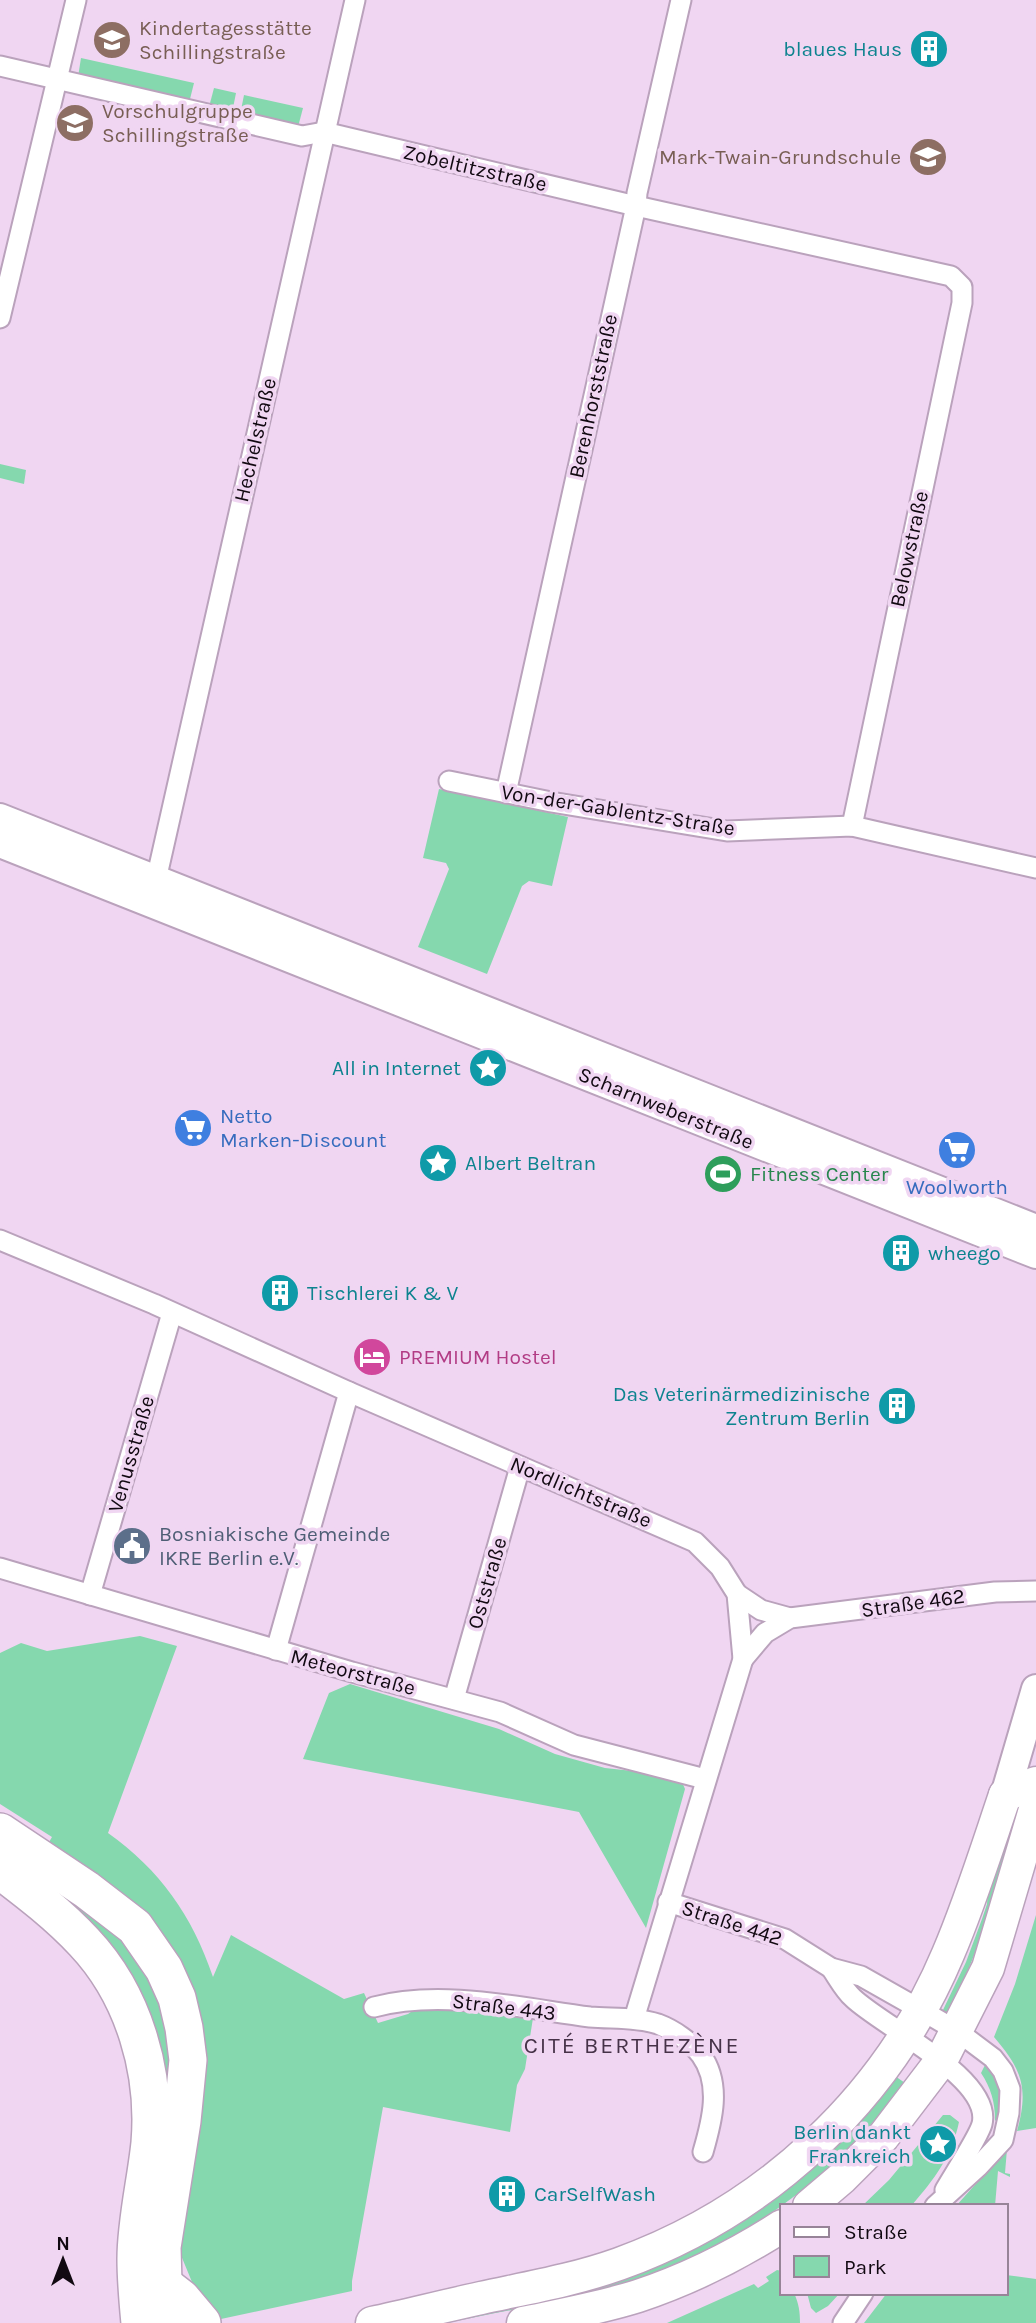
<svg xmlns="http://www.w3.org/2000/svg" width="1036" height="2323" font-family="Karla,sans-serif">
<rect width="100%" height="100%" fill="#f0d6f2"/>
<g fill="#85d8ae">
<polygon points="81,58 194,83 189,103 78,77"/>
<polygon points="214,88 236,93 232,113 209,107"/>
<polygon points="244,95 303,108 298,127 240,115"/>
<polygon points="0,464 26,470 24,484 0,478"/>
<polygon points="439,789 568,817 552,886 529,881 522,886 487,974 418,947 449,869 446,863 423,858"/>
<path d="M140 1636 177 1646 108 1833C160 1870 192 1915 213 1977L231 1935 344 1999 364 1993 378 2023 408 2014 421 2005H439L533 2018 525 2069 517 2085 510 2132 383 2107 352 2281V2291L221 2319 212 2314 192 2282 173 2236 190 2000 45 1849 52 1837 0 1804V1653L21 1643 47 1651Z"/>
<polygon points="350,1684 499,1729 555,1754 605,1768 651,1773 682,1782 685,1789 646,1928 579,1812 303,1759 329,1693"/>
<path d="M999 1837 1012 1838C994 1898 978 1957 948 2012L944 2013 943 2010 966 1962 982 1919 987 1904 989 1875Z"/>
<polygon points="65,1896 116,1924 172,2019 170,2132 91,1924"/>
<path d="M1036 1915V2128L1017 2131C1029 2088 1022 2070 994 2037L1015 1984Z"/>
<path d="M986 2063C1004 2080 1002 2100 997 2122L995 2120C995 2102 991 2088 981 2073Z"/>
<path d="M895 2076 905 2083C826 2188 726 2258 598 2291 549 2304 497 2312 447 2323H427L610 2281Z"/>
<path d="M943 2115H950L959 2122C952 2156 934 2180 911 2206H862L889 2180Z"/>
<polygon points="1007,2149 1005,2173 1010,2174 1010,2177 998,2171 995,2206 956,2206"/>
<path d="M777 2270 782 2271V2293H794C799 2304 800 2312 800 2323H667L754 2284 758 2288 769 2281 766 2277Z"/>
<polygon points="1006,2275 1036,2279 1036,2323 864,2323 887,2293 1006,2293"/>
<polygon points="807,2293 840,2293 828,2306 816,2313 811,2308"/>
</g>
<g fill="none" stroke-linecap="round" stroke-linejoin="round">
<defs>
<g id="minor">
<polyline points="0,66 302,136 324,132 636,206 951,276 962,287 962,303 852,826"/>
<polyline points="0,318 76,0"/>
<polyline points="449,781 551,802 727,831 852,826 1036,868"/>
<polyline points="506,793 636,206 637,193 681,0"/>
<polyline points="156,880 355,0"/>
<polyline points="0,1240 154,1304 349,1392 695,1542 720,1567 737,1594 743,1659 634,2019"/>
<polyline points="0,1568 352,1672 500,1712 574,1745 705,1779"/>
<polyline points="737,1594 761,1610 790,1618"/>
<polyline points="90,1595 172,1313"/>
<polyline points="276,1650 349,1392"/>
<polyline points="743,1659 765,1633 790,1618 995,1592 1036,1591"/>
<polyline points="454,1699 520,1467"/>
<polyline points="668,1902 785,1939 831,1968 861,1976 921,2010 957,2031 993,2058 1003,2071 1010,2089 1009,2113 1003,2140 978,2167 935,2206"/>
<path d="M831 1968C838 1978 844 1990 853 1998 883 2027 993 2078 982 2124 979 2136 953 2176 945 2190"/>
<path d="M374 2007C441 1989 521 2008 590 2017 612 2019 636 2017 658 2024 674 2030 691 2042 701 2055 722 2084 712 2121 703 2152"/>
<polyline points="843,2323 863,2293"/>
</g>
<g id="secondary">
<polyline points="0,818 1036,1229"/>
<polyline points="0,843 1036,1254"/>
<polyline points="1005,1795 1036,1689"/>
</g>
<g id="primary">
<polyline points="1005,1795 1036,1783"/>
<polyline points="809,2206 842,2178 883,2137 941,2061 988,1968 1036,1806"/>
<path d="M372 2323C409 2315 444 2306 481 2298 527 2288 574 2280 619 2264 766 2211 887 2099 948 1954 970 1903 987 1848 1005 1795"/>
<path d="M523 2323C561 2315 600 2308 638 2296 689 2279 737 2255 782 2226"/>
</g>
<g id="motorway">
<polyline points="0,1832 87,1890 135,1927 164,1969 177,1998 184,2028 188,2060 182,2121 162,2247 163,2284 170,2323"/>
<path d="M0 1870C29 1892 59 1915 84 1942 134 1995 156 2072 150 2143 146 2182 136 2221 136 2259 136 2280 138 2302 140 2323"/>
<polyline points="163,2284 181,2298 202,2323"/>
</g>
</defs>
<use href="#minor" stroke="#baa2bc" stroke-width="23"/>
<use href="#secondary" stroke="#baa2bc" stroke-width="32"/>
<use href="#primary" stroke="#baa2bc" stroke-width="35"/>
<use href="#motorway" stroke="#baa2bc" stroke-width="40"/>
<use href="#minor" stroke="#fff" stroke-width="19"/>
<use href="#secondary" stroke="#fff" stroke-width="28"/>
<use href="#primary" stroke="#fff" stroke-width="32"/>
<use href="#motorway" stroke="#fff" stroke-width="37"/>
</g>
<defs>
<symbol id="school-disc" viewBox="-11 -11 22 22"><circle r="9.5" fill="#8d6e63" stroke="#f0d6f2"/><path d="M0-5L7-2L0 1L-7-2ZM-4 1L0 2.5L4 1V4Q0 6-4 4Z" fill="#fff"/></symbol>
<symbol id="building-disc" viewBox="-11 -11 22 22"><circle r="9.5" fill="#0f9aa8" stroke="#f0d6f2"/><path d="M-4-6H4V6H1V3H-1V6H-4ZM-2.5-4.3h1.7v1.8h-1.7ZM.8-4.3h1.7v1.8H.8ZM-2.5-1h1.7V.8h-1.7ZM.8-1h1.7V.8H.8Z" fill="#fff"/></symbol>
<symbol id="sight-disc" viewBox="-11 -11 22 22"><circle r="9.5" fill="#0f9aa8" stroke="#f0d6f2"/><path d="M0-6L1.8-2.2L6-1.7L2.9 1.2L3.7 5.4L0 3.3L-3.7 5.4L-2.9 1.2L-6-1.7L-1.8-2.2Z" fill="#fff"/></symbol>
<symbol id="supermarket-disc" viewBox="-11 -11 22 22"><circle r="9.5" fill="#3f7fe0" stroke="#f0d6f2"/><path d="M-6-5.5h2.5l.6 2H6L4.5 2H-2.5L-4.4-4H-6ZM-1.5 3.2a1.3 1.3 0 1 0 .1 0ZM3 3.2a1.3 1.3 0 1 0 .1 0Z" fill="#fff"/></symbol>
<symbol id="stadium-disc" viewBox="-11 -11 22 22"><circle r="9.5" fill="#2e9e5b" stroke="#f0d6f2"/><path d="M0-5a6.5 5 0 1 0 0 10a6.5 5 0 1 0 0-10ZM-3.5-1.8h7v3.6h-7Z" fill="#fff"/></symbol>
<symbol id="hotel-disc" viewBox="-11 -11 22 22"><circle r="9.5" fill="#d1479c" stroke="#f0d6f2"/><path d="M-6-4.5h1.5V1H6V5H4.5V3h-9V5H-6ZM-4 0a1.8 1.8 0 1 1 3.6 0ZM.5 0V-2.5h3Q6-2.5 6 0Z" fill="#fff"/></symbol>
<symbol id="civic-disc" viewBox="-11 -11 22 22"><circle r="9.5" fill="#5c6f8a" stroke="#f0d6f2"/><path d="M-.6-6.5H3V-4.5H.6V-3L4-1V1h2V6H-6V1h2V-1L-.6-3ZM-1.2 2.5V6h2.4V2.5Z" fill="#fff"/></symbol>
</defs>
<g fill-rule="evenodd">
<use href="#school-disc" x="90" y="18" width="44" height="44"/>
<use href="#building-disc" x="907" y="27" width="44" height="44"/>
<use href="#school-disc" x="53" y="101" width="44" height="44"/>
<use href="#school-disc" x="906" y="135" width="44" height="44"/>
<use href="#sight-disc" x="466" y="1046" width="44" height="44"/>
<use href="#supermarket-disc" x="171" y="1106" width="44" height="44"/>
<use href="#supermarket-disc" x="935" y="1128" width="44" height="44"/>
<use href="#sight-disc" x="416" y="1141" width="44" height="44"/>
<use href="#stadium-disc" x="701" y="1152" width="44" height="44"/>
<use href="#building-disc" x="879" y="1231" width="44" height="44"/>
<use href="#building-disc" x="258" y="1271" width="44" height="44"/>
<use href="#hotel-disc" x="350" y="1335" width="44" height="44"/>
<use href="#building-disc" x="875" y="1384" width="44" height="44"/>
<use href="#civic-disc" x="110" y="1524" width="44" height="44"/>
<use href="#sight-disc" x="916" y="2122" width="44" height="44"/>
<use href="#building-disc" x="485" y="2172" width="44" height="44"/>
</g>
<g text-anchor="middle" stroke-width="7" stroke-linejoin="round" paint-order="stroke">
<g font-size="21" fill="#785e54" stroke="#f0d6f2" text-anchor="start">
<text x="139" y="35">Kindertagesstätte<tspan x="139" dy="24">Schillingstraße</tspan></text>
<text x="102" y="118">Vorschulgruppe<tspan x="102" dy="24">Schillingstraße</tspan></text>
<text x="901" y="164" text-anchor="end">Mark-Twain-Grundschule</text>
</g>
<g font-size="21" fill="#0d838f" stroke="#f0d6f2" text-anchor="end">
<text x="902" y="56">blaues Haus</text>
<text x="461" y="1075">All in Internet</text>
<text x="465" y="1170" text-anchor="start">Albert Beltran</text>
<text x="928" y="1260" text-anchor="start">wheego</text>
<text x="307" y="1300" text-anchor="start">Tischlerei K &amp; V</text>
<text x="870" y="1401">Das Veterinärmedizinische<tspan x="870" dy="24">Zentrum Berlin</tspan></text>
<text x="911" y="2139">Berlin dankt<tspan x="911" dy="24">Frankreich</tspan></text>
<text x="534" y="2201" text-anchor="start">CarSelfWash</text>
</g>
<g font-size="21" fill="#110911" stroke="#f0d6f2">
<text transform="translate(475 168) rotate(13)" y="7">Zobeltitzstraße</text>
<text transform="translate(593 396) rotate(-78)" y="7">Berenhorststraße</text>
<text transform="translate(255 440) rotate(-77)" y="7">Hechelstraße</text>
<text transform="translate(909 549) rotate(-78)" y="7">Belowstraße</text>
<text transform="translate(618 810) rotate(9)" y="7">Von-der-Gablentz-Straße</text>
<text transform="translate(666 1108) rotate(22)" y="7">Scharnweberstraße</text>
<text transform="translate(131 1454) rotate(-74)" y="7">Venusstraße</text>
<text transform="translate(581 1492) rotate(23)" y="7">Nordlichtstraße</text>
<text transform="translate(487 1583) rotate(-74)" y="7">Oststraße</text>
<text transform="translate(913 1603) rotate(-8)" y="7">Straße 462</text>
<text transform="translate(353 1672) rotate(15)" y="7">Meteorstraße</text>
<text transform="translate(732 1923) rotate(18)" y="7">Straße 442</text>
<text transform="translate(504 2007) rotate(7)" y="7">Straße 443</text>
</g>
<g font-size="21" fill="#366cbe" stroke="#f0d6f2" text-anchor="start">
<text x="220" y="1123">Netto<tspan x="220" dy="24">Marken-Discount</tspan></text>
<text x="957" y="1194" text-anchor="middle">Woolworth</text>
</g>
<g font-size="21" fill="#27864d" stroke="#f0d6f2" text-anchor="start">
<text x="750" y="1181">Fitness Center</text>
</g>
<g font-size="21" fill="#b23c85" stroke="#f0d6f2" text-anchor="start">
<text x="399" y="1364">PREMIUM Hostel</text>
</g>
<g font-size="21" fill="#4e5e75" stroke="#f0d6f2" text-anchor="start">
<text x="159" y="1541">Bosniakische Gemeinde<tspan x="159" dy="24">IKRE Berlin e.V.</tspan></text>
</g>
<g font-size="23" letter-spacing="2" fill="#463248" stroke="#f0d6f2">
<text x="632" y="2053">CITÉ BERTHEZÈNE</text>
</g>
</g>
<rect x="780" y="2204" width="228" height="91" fill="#f0d6f2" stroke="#978498" stroke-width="2"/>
<rect x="794" y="2227" width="35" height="10" fill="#ffffff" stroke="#978498" stroke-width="2"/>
<text x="844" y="2239" font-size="21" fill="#110911">Straße</text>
<rect x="794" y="2256" width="35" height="21" fill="#85d8ae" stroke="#978498" stroke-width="2"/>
<text x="844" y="2274" font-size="21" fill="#110911">Park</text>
<g transform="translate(63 2260)" stroke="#f0d6f2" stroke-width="5" paint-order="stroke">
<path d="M0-5L12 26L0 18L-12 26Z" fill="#110911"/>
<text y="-10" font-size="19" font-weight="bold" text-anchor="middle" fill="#110911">N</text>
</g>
</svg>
